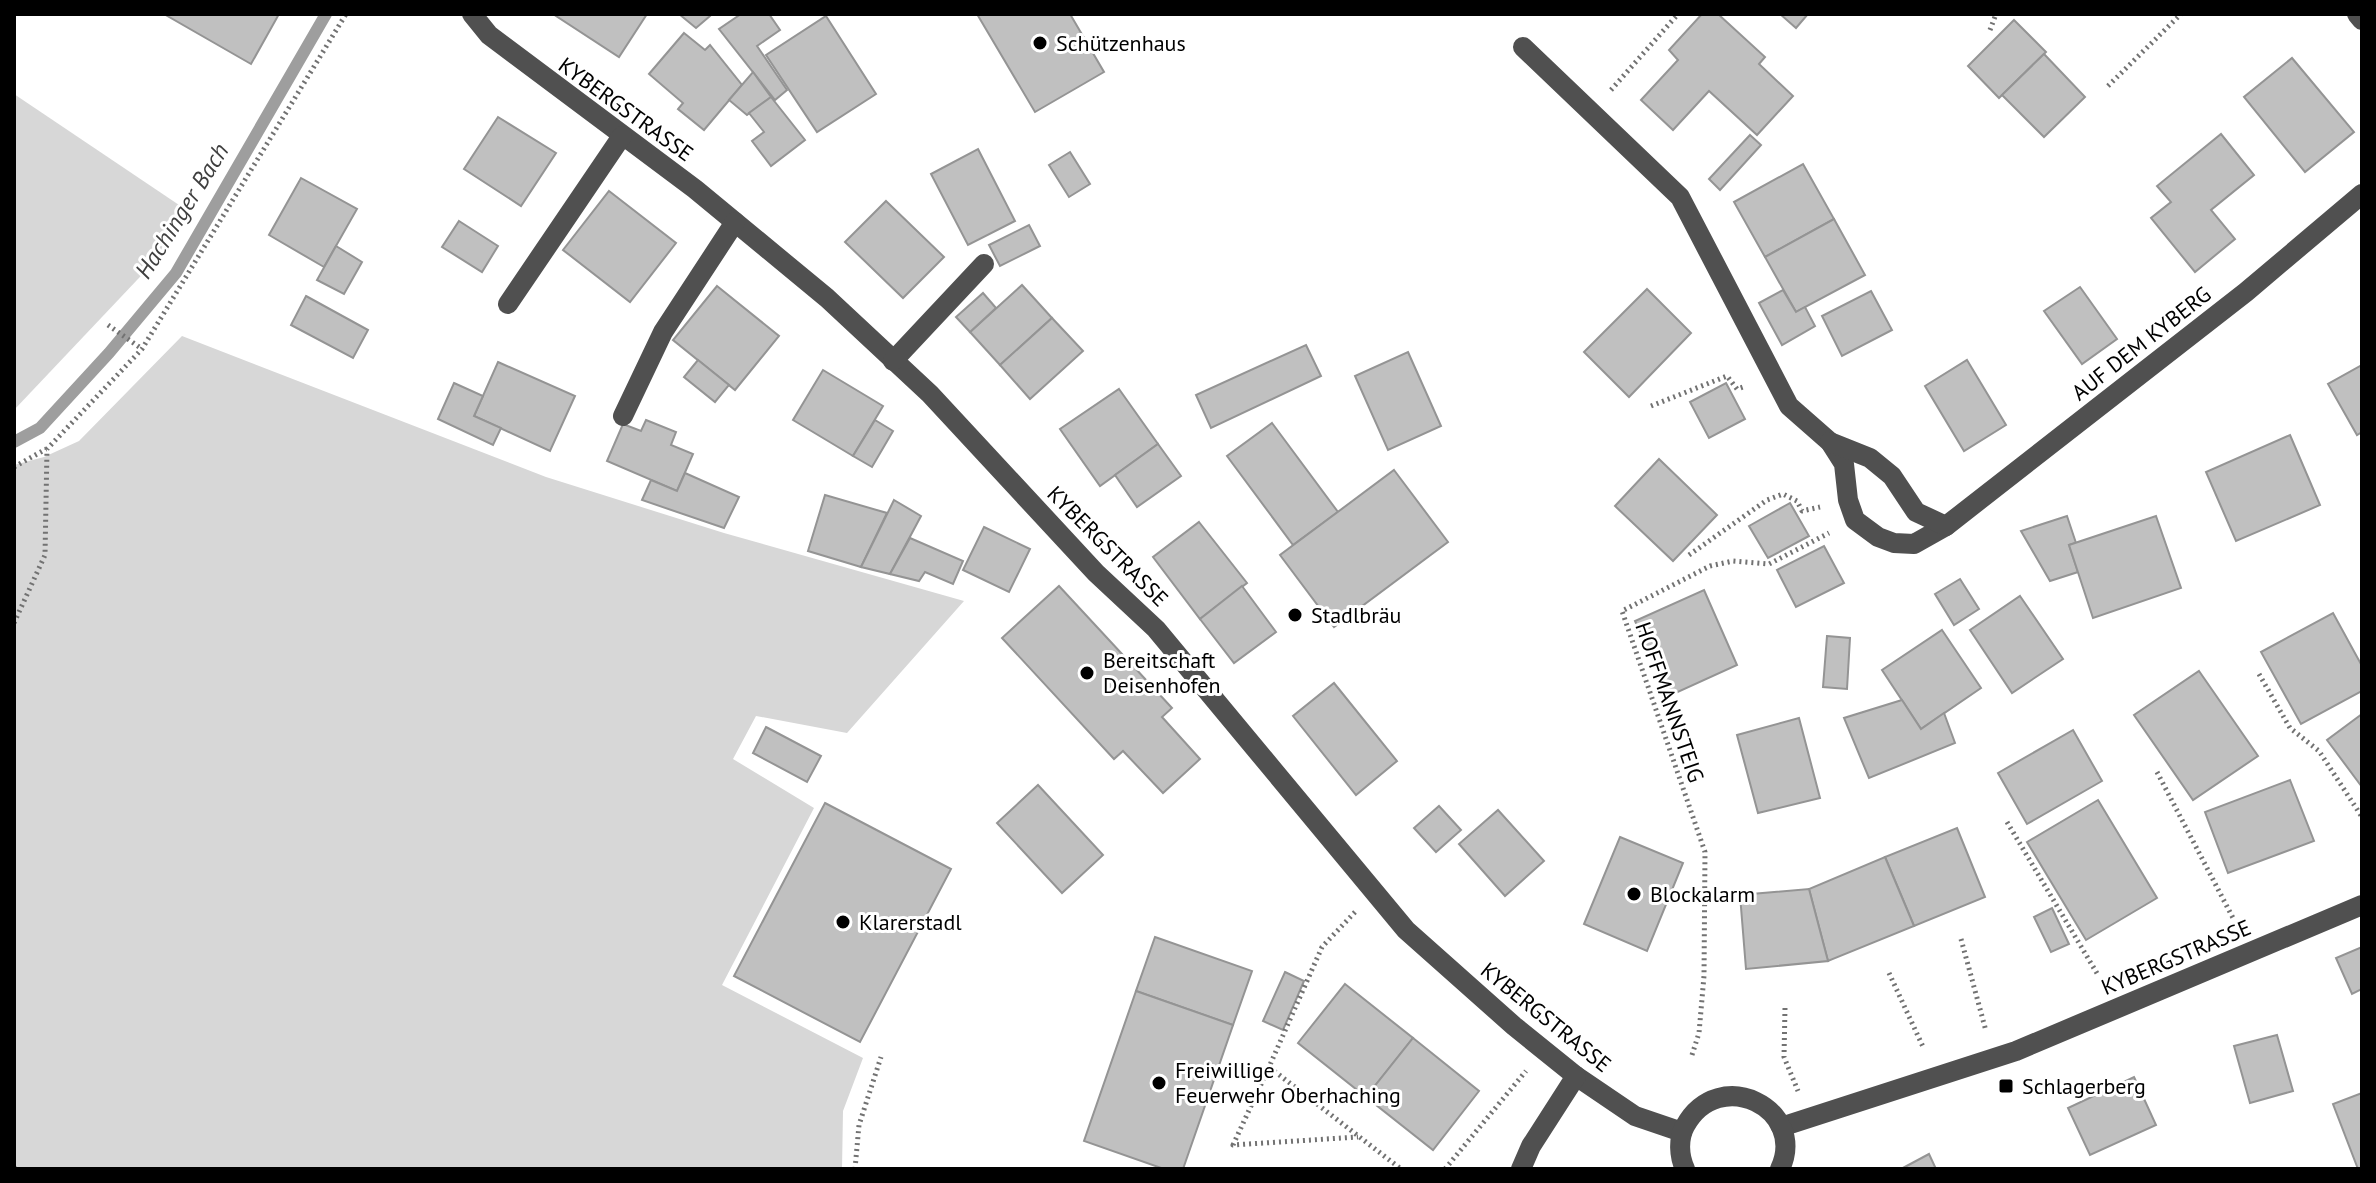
<svg xmlns="http://www.w3.org/2000/svg" width="2376" height="1183" font-family="'PT Sans',sans-serif">
<rect width="100%" height="100%" fill="#fff"/>
<g fill="#d7d7d7">
<polygon points="14,94 185,209 155,261 14,410"/>
<polygon points="182,336 546,477 724,533 964,601 847,733 756,716 733,759 814,808 722,985 863,1058 843,1111 842,1169 14,1169 14,465 44,457 79,441"/>
</g>
<g fill="none" stroke-linecap="round" stroke-linejoin="round">
<polyline stroke="#9e9e9e" stroke-width="12" points="14,442 40,428 109,353 176,273 326,14"/>
</g>
<g fill="#c0c0c0" stroke="#949494" stroke-width="2">
<polygon points="164,14 279,14 251,64"/>
<polygon points="553,14 647,14 619,57"/>
<polygon points="679,14 709,14 710,16 696,28"/>
<polygon points="741,14 769,14 780,30 757,46 787,90 775,100 719,29"/>
<polygon points="977,14 1070,14 1104,72 1035,112"/>
<polygon points="1702,14 1718,14 1765,57 1759,64 1793,96 1757,135 1709,91 1673,130 1641,100 1678,60 1669,50"/>
<polygon points="1780,14 1808,14 1796,28"/>
<polygon points="826,16 876,94 817,132 766,55"/>
<polygon points="2014,20 2046,52 1999,98 1968,66"/>
<polygon points="684,33 705,50 710,45 742,85 704,130 678,109 683,103 649,74"/>
<polygon points="2044,54 2085,97 2044,137 2002,95"/>
<polygon points="2292,58 2354,132 2305,172 2244,97"/>
<polygon points="753,72 771,97 747,115 729,100"/>
<polygon points="771,97 805,140 771,166 752,141 764,132 749,113"/>
<polygon points="498,117 556,153 521,206 464,169"/>
<polygon points="2221,134 2254,175 2211,210 2235,239 2195,272 2151,218 2171,202 2157,186"/>
<polygon points="1750,135 1761,145 1720,190 1709,179"/>
<polygon points="978,149 1015,221 968,245 931,174"/>
<polygon points="1070,152 1090,184 1069,197 1049,165"/>
<polygon points="1803,164 1834,219 1765,257 1734,202"/>
<polygon points="301,178 357,209 324,267 269,235"/>
<polygon points="609,191 676,243 630,302 563,250"/>
<polygon points="886,201 944,257 903,298 845,242"/>
<polygon points="1834,219 1865,275 1796,312 1765,257"/>
<polygon points="459,221 498,246 482,272 442,247"/>
<polygon points="1029,225 1040,246 1000,266 989,245"/>
<polygon points="336,246 362,262 344,294 317,280"/>
<polygon points="1022,285 1052,318 1000,365 970,332"/>
<polygon points="717,286 779,336 735,390 673,340"/>
<polygon points="2080,287 2117,339 2082,364 2044,311"/>
<polygon points="1647,289 1691,333 1629,397 1584,352"/>
<polygon points="1783,290 1796,312 1805,307 1815,326 1782,345 1759,303"/>
<polygon points="1871,291 1892,330 1842,356 1822,316"/>
<polygon points="983,293 996,308 970,332 956,317"/>
<polygon points="306,296 368,330 353,358 291,325"/>
<polygon points="1052,318 1083,351 1030,399 1000,365"/>
<polygon points="1306,345 1321,376 1211,428 1196,395"/>
<polygon points="1408,352 1441,426 1388,450 1355,376"/>
<polygon points="698,360 729,385 715,402 684,377"/>
<polygon points="1967,360 2006,425 1964,451 1925,386"/>
<polygon points="498,362 575,396 550,451 474,416"/>
<polygon points="2362,365 2362,432 2357,435 2328,384"/>
<polygon points="823,370 883,406 853,456 793,420"/>
<polygon points="454,383 483,396 474,416 501,428 493,445 438,419"/>
<polygon points="1726,383 1745,419 1709,438 1690,402"/>
<polygon points="1119,389 1158,444 1100,486 1060,429"/>
<polygon points="646,420 676,432 671,445 693,454 677,491 607,461 623,424 641,431"/>
<polygon points="875,420 893,431 872,467 853,456"/>
<polygon points="1272,423 1338,512 1293,545 1227,456"/>
<polygon points="2290,435 2320,505 2236,541 2206,472"/>
<polygon points="1158,444 1181,476 1137,507 1115,475"/>
<polygon points="1659,459 1717,515 1673,561 1615,506"/>
<polygon points="1394,470 1448,542 1334,627 1280,555"/>
<polygon points="685,473 739,497 724,528 642,500 651,480 677,491"/>
<polygon points="825,495 887,513 861,567 808,551"/>
<polygon points="894,500 921,516 890,574 861,567"/>
<polygon points="1790,503 1809,536 1768,558 1749,526"/>
<polygon points="2067,516 2076,543 2069,545 2078,572 2050,581 2021,531"/>
<polygon points="2156,516 2181,588 2093,618 2069,545"/>
<polygon points="1199,522 1247,583 1200,619 1153,557"/>
<polygon points="984,527 1030,549 1009,592 963,570"/>
<polygon points="910,538 963,561 953,584 925,572 919,581 890,574"/>
<polygon points="1824,546 1844,583 1796,607 1777,570"/>
<polygon points="1960,579 1979,609 1954,625 1935,594"/>
<polygon points="1059,586 1172,708 1162,717 1200,759 1163,793 1123,751 1114,759 1002,638"/>
<polygon points="1242,586 1276,632 1234,663 1200,619"/>
<polygon points="1704,590 1737,665 1669,696 1635,621"/>
<polygon points="2020,596 2063,659 2012,693 1970,630"/>
<polygon points="2333,613 2362,666 2362,691 2301,724 2261,652"/>
<polygon points="1942,630 1981,688 1921,729 1882,670"/>
<polygon points="1827,636 1850,638 1847,689 1823,687"/>
<polygon points="2199,671 2258,756 2193,800 2134,715"/>
<polygon points="1334,683 1397,761 1356,795 1293,716"/>
<polygon points="1902,700 1921,729 1944,713 1955,743 1869,778 1844,718"/>
<polygon points="2362,714 2362,787 2327,740"/>
<polygon points="1799,718 1820,798 1758,813 1737,735"/>
<polygon points="766,727 821,756 807,782 753,753"/>
<polygon points="2073,730 2102,781 2027,824 1998,773"/>
<polygon points="2290,780 2314,841 2228,873 2205,812"/>
<polygon points="1038,785 1103,855 1062,893 997,823"/>
<polygon points="2098,800 2157,898 2086,940 2027,842"/>
<polygon points="825,803 951,869 860,1042 734,976"/>
<polygon points="1439,806 1461,830 1436,852 1414,828"/>
<polygon points="1498,810 1544,861 1505,896 1459,844"/>
<polygon points="1957,828 1985,897 1914,926 1885,857"/>
<polygon points="1620,837 1683,863 1647,951 1584,924"/>
<polygon points="1885,857 1914,926 1828,961 1809,889"/>
<polygon points="1809,889 1828,961 1746,969 1740,895"/>
<polygon points="2052,908 2069,944 2051,952 2034,917"/>
<polygon points="1155,937 1252,971 1233,1025 1136,991"/>
<polygon points="2362,947 2362,989 2352,994 2336,958"/>
<polygon points="1285,972 1304,981 1283,1030 1263,1021"/>
<polygon points="1345,984 1413,1038 1366,1097 1298,1043"/>
<polygon points="1136,991 1233,1025 1183,1169 1164,1169 1084,1141"/>
<polygon points="2277,1035 2293,1091 2250,1103 2234,1046"/>
<polygon points="1413,1038 1479,1091 1433,1150 1366,1097"/>
<polygon points="2134,1077 2156,1125 2090,1155 2068,1108"/>
<polygon points="2362,1093 2362,1169 2358,1169 2333,1104"/>
<polygon points="1929,1154 1936,1169 1901,1169"/>
</g>
<g fill="none" stroke-linecap="round" stroke-linejoin="round">
<g stroke="#727272" stroke-width="5" stroke-dasharray="2 4" stroke-linecap="butt">
<polyline points="1990,30 1996,14"/>
<polyline points="2108,86 2181,14"/>
<polyline points="1611,90 1678,14"/>
<polyline points="108,325 142,349"/>
<polyline points="1651,406 1727,376 1737,389 1746,386"/>
<polyline points="14,467 46,449"/>
<polyline points="1689,555 1767,500 1783,494 1797,501 1802,511 1820,507"/>
<polyline points="14,623 45,555 47,449 142,349 346,14"/>
<polyline points="2259,674 2290,728 2319,751 2362,817"/>
<polyline points="2157,772 2233,918"/>
<polyline points="2007,822 2098,975"/>
<polyline points="1355,912 1322,947 1269,1067 1401,1169"/>
<polyline points="1961,939 1986,1031"/>
<polyline points="1889,973 1924,1049"/>
<polyline points="1785,1008 1784,1057 1798,1091"/>
<polyline points="1692,1055 1699,1033 1704,976 1705,852 1622,611 1710,566 1733,561 1769,564 1829,533"/>
<polyline points="1269,1067 1233,1145 1358,1137"/>
<polyline points="14,1168 17,1169"/>
<polyline points="855,1169 859,1125 881,1057"/>
<polyline points="1445,1169 1526,1071"/>
</g>
<g stroke="#505050" stroke-width="20">
<polyline points="472,14 489,35 695,189 827,298 930,394 1096,573 1156,629 1406,930 1514,1026 1576,1076 1635,1116 1682,1132"/>
<polyline points="2357,14 2362,20"/>
<polyline points="1523,47 1680,197 1789,406 1830,442 1844,464 1848,500 1855,520 1878,537 1894,543 1914,544 1946,526 2246,292 2362,194"/>
<polyline points="508,304 622,136"/>
<polyline points="893,361 984,264"/>
<polyline points="623,416 663,332 735,222"/>
<polyline points="1830,442 1870,458 1892,476 1916,512 1946,526"/>
<polyline points="1781,1127 2016,1051 2362,905"/>
<polyline points="1521,1169 1531,1146 1576,1076"/>
<path d="M1685 1169C1679 1156 1678 1139 1685 1126 1719 1064 1808 1109 1780 1169"/>
</g>
</g>
<g fill="#000" stroke="#fff" stroke-width="3">
<circle cx="1040" cy="43" r="8"/>
<circle cx="1295" cy="615" r="8"/>
<circle cx="1087" cy="673" r="8"/>
<circle cx="1634" cy="894" r="8"/>
<circle cx="843" cy="922" r="8"/>
<circle cx="1159" cy="1083" r="8"/>
<rect x="1998" y="1078" width="16" height="16" rx="4"/>
</g>
<g text-anchor="middle" stroke-width="6" stroke-linejoin="round" paint-order="stroke">
<g font-size="22" fill="#000" stroke="#fff" text-anchor="start">
<text x="1056" y="51">Schützenhaus</text>
<text x="1311" y="623">Stadlbräu</text>
<text x="1103" y="668">Bereitschaft<tspan x="1103" dy="25">Deisenhofen</tspan></text>
<text x="1650" y="902">Blockalarm</text>
<text x="859" y="930">Klarerstadl</text>
<text x="1175" y="1078">Freiwillige<tspan x="1175" dy="25">Feuerwehr Oberhaching</tspan></text>
<text x="2022" y="1094">Schlagerberg</text>
</g>
<g font-size="22" fill="#000" stroke="#fff">
<text transform="translate(626 109) rotate(36)" y="8">KYBERGSTRASSE</text>
<text transform="translate(2141 343) rotate(-38)" y="8">AUF DEM KYBERG</text>
<text transform="translate(1108 546) rotate(45)" y="8">KYBERGSTRASSE</text>
<text transform="translate(1670 702) rotate(71)" y="8">HOFFMANNSTEIG</text>
<text transform="translate(2176 957) rotate(-23)" y="8">KYBERGSTRASSE</text>
<text transform="translate(1546 1017) rotate(39)" y="8">KYBERGSTRASSE</text>
</g>
<g font-size="24" font-style="italic" fill="#3f3f3f" stroke="#fff">
<text transform="translate(182 211) rotate(-58)" y="8">Hachinger Bach</text>
</g>
</g>
<rect width="2376" height="1183" fill="none" stroke="#000000" stroke-width="32"/>
</svg>
